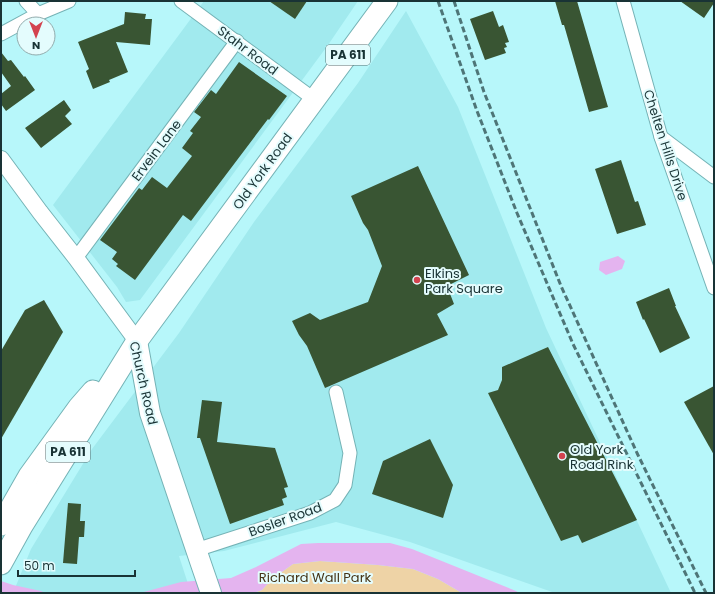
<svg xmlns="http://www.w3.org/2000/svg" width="715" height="594" font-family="Poppins,sans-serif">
<rect width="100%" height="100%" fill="#b7f7fa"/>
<g fill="#a1eaee">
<polygon points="204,1 358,1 328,45 140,300 126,302 117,287 53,205"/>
<polygon points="406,11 458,107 546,328 671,593 555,593 410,542 336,522 224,551 179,556 191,593 13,593 31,549 92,449 179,333 254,222 358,83"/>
</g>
<polygon fill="#eed3a6" points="320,561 378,565 413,569 438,579 462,593 253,593 262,590 272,579 293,564"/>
<g fill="#e4b4ef">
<polygon points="618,256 625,261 622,269 606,275 599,270 600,262"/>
<polygon points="318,543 390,543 412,549 516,591 519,593 462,593 438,579 413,569 378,565 320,561 293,564 272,579 262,590 253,593 140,593 181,582 231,578 256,567 301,544"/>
<polygon points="1,581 13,585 41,591 45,593 1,593"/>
</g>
<g fill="#395533">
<polygon points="269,1 307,1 295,19"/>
<polygon points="555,1 577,1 608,107 589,112 564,25 562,25"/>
<polygon points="680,1 714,1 714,3 704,18"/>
<polygon points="493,11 499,27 503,25 509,42 505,43 507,47 504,48 506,53 485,60 470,19"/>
<polygon points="125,12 146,14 145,19 152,19 150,45 116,42 128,72 109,80 110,82 93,89 86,71 89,69 78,42 124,24"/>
<polygon points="1,52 8,61 11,60 24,77 25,76 35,90 6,111 1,104 1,94 11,86 1,72"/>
<polygon points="239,62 287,96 269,120 268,119 191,221 183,215 135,280 116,266 118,264 112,259 117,252 100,240 139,188 142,190 152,177 167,188 192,156 182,148 193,133 190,131 201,117 194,112 211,90 216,94"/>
<polygon points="64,100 71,110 65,116 72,124 41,148 25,128"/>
<polygon points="621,160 635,202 638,201 646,225 617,234 595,169"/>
<polygon points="418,166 469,275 447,286 454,304 437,314 448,335 325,388 307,346 299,335 292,321 310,313 320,320 368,302 382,266 368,230 363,223 351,196"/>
<polygon points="669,288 676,306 675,306 690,338 660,353 644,319 643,320 636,302"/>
<polygon points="44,300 63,332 1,439 1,351 25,310"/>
<polygon points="548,347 637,520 582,543 578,535 561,541 488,393 498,390 502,380 502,367"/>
<polygon points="714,386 714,455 684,402"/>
<polygon points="202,400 222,402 217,442 275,448 288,487 284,488 287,497 282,499 284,505 230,524 200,438 197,438"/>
<polygon points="430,439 453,485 443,518 372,494 383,461"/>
<polygon points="68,503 81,504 80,521 85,521 84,537 79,537 77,564 63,563"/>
</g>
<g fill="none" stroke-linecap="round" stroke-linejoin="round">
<defs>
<g id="minor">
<polyline points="26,1 38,14"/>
<polyline points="181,1 315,100"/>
<polyline points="623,1 661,137 714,288"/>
<polyline points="1,34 38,14 69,1"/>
<polyline points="661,137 714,177"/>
<polyline points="76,258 237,41"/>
<polyline points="196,550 310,513 335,500 345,485 350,453 336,392"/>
</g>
<polyline id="tertiary" points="1,159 40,212 76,258 137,341"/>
<polyline id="primary" points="137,341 150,413 201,564 211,593"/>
<g id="trunk">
<polyline points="1,525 29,476 79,407 93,391"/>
<polyline points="1,564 22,526 137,341 387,1"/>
</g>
</defs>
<use href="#minor" stroke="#75b3b6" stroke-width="15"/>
<use href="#tertiary" stroke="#75b3b6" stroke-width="18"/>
<use href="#primary" stroke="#75b3b6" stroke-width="22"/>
<use href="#trunk" stroke="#75b3b6" stroke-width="23"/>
<use href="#minor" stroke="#fff" stroke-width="13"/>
<use href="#tertiary" stroke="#fff" stroke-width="16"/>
<use href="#primary" stroke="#fff" stroke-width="20"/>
<use href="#trunk" stroke="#fff" stroke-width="21"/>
<g stroke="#4e7577" stroke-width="3" stroke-dasharray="6 3" stroke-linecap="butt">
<polyline points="438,1 477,111 517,213 573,344 695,593"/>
<polyline points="454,1 484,92 561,286 637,453 706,593"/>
</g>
</g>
<g fill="#d3434f" stroke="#e4fcfd" stroke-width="1.5">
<circle cx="417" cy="280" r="4"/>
<circle cx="562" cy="456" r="4"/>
</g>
<g text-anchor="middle" stroke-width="4" stroke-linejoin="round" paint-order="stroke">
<g fill="#e4fcfd" stroke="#566f71" stroke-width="1">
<rect x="326" y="45" width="44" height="20" rx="3"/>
<rect x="46" y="442" width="44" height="20" rx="3"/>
</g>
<g font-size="12" font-weight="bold" fill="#193335">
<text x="348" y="59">PA 611</text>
<text x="68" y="456">PA 611</text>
</g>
<g font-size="13" fill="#193335" stroke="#e4fcfd">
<text transform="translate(248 50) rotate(37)" y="5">Stahr Road</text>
<text transform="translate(666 145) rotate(72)" y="5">Chelten Hills Drive</text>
<text transform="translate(156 150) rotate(-53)" y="5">Ervein Lane</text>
<text transform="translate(262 171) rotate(-54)" y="5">Old York Road</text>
<text transform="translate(144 383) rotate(77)" y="5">Church Road</text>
<text transform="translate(285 519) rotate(-20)" y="5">Bosler Road</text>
</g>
<g font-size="13" fill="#193335" stroke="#e4fcfd" text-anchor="start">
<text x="425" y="278">Elkins<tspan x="425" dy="15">Park Square</tspan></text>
<text x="570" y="454">Old York<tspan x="570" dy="15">Road Rink</tspan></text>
</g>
<g font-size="13" fill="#453416" stroke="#e4fcfd">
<text x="315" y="582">Richard Wall Park</text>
</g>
</g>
<rect width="715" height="594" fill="none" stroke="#193335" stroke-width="4"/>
<g transform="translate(36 36) rotate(180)"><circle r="19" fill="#e4fcfd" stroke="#93acad"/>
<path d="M0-3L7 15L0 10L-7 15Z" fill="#d3434f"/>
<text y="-6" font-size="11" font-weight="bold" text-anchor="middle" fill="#193335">N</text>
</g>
<path d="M18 570v6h117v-6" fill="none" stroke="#193335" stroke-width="2"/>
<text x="24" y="570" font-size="12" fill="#193335" stroke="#e4fcfd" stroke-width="3" paint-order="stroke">50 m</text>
</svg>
